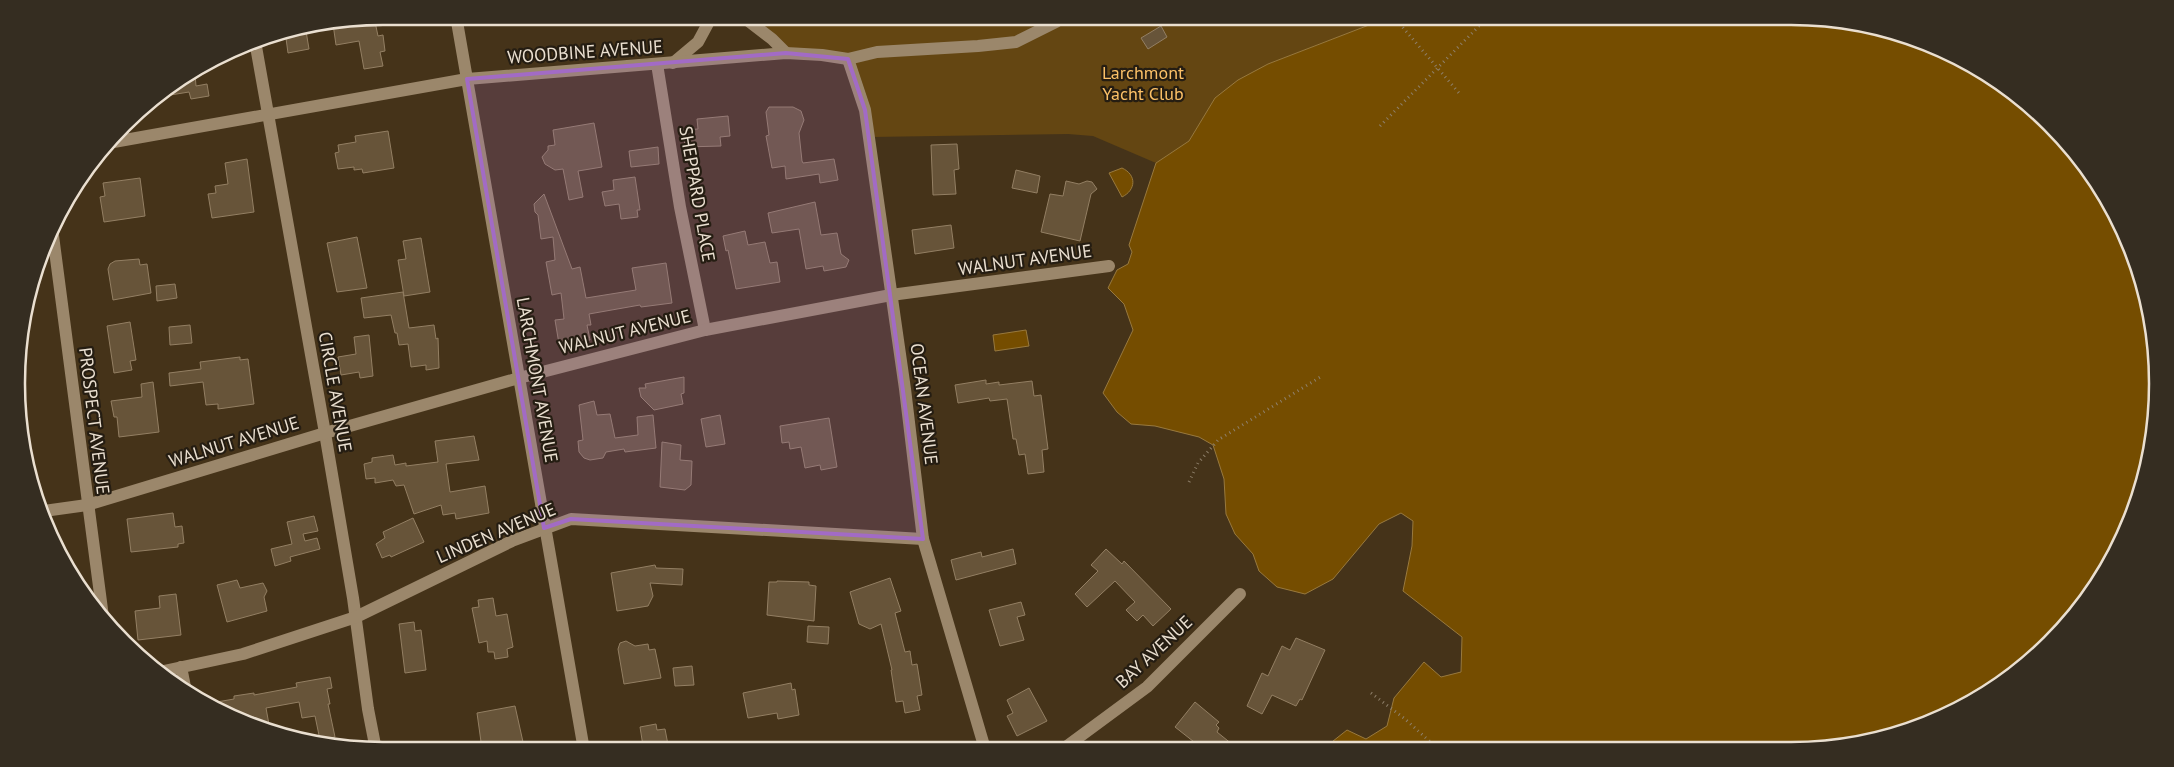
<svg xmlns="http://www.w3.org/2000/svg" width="2174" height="767" font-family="'PT Sans',sans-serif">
<rect width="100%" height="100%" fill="#453319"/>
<polygon fill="#644612" points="745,16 1393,16 1389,21 1369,25 1268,64 1215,98 1189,141 1156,163 1093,136 1068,134 871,137 849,57 787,51"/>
<g fill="#754d00" stroke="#98793e">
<polygon points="1393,16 1791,16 1885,29 1953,54 2014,92 2066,141 2108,200 2138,265 2155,335 2157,407 2145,478 2108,567 2033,659 1953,713 1839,748 1323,749 1347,730 1366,739 1387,726 1394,698 1424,662 1441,677 1461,672 1462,637 1403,591 1412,546 1413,521 1401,513 1379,524 1333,579 1305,594 1277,587 1259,571 1253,554 1235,534 1226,514 1224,479 1213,445 1199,437 1155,426 1131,424 1117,412 1103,393 1133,330 1124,304 1108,288 1117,270 1128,264 1132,252 1129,245 1156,163 1189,141 1215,98 1238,80 1268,64 1369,25 1388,21"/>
<path d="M1122 168C1137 175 1136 190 1122 197L1109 173Z"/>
<polygon points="1026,330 1029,346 995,351 993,335"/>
</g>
<g fill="#675439" stroke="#937f63">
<polygon points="374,17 378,36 383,35 385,51 380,52 383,66 364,69 359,41 336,45 333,24"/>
<polygon points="305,25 309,49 288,53 285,31"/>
<polygon points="1161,26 1167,37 1148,49 1141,38"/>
<polygon points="195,74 196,86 207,84 209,96 191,99 189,92 158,97"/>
<polygon points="769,107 793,107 801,111 804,120 799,133 802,161 803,163 834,159 838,180 820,183 819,174 786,179 785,166 772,168 766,136 769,135 766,112"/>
<polygon points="728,116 730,136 720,137 721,146 685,147 683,130 698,129 697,119"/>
<polygon points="594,123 602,167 578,171 583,197 569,200 563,169 555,170 545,164 542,157 548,150 548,146 555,145 553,130"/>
<polygon points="388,131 394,168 363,173 362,169 354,170 354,167 338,169 335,153 339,152 338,145 356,142 355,136"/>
<polygon points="957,144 959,169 954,170 956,194 933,195 931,145"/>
<polygon points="658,147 659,164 631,167 629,151"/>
<polygon points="247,159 254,212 212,218 208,194 216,193 215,186 228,184 225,163"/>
<polygon points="1016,170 1040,176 1037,193 1012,188"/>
<polygon points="635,177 640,210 637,210 638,217 621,219 619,204 605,206 602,192 614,190 613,180"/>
<polygon points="140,178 145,216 104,222 100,197 105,196 103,183"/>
<polygon points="1066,181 1079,184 1087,181 1092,182 1097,189 1091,194 1080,241 1041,232 1050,194 1063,196"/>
<polygon points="544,194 572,269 580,267 586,298 636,290 632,268 666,263 672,303 641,307 640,305 589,314 591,325 587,325 590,340 559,344 555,320 564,319 561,293 552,295 546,262 555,260 553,237 541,239 538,215 535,212 534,204"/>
<polygon points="815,202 821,235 837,233 841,254 849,260 846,267 824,271 823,266 806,269 799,229 772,233 768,213"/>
<polygon points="951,225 954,248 915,254 912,230"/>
<polygon points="745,231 748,245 765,242 770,263 777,262 780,282 736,289 728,250 726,251 723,236"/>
<polygon points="357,237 367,288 337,292 327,243"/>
<polygon points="421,238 430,292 404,296 398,260 406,259 403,241"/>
<polygon points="139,259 140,265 147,264 151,293 113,300 108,269 110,264 115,261"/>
<polygon points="175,284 177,298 157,301 156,286"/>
<polygon points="403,292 409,328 434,325 436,339 438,338 439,368 426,370 426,365 411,367 408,344 399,345 397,333 395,333 391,315 364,318 361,298"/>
<polygon points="130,322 136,360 130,361 132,370 114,373 107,326"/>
<polygon points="190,325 192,343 170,345 169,327"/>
<polygon points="369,335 373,376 360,378 359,372 341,375 338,357 356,354 354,337"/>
<polygon points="240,357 240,360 248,359 254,404 218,409 218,404 206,405 203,382 170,386 169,373 201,369 200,362"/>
<polygon points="684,377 684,393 681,394 683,404 654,410 641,397 639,388 646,388 645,384"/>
<polygon points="986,380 986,384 999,382 999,385 1032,381 1034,396 1041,395 1048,449 1042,450 1044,472 1028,474 1025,454 1019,455 1016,439 1013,439 1007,399 990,401 989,398 958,403 955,385"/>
<polygon points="153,382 159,432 119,437 117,417 114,417 111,401 142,397 141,384"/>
<polygon points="594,401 597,415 610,414 615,438 638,435 637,417 653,415 656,448 625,452 624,449 606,452 603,458 590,460 584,458 579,452 578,441 583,440 579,405"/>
<polygon points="720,415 725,444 706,447 701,419"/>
<polygon points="829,418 837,467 821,470 820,465 805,468 801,447 790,449 789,442 782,443 780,426"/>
<polygon points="474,436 479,460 446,464 450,492 485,486 489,513 456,519 455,513 443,515 441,505 414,514 404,485 396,486 393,480 375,483 375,478 366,479 364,464 372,462 372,458 393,455 395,465 406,463 406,466 438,462 435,441"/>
<polygon points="662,442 681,445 680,460 692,461 691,485 685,490 660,487"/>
<polygon points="173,513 175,527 182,526 184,543 178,544 178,547 131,552 127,519"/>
<polygon points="314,516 318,531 303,534 305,541 317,538 320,549 290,557 291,561 275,566 271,549 292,544 287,522"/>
<polygon points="413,518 424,542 391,557 390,555 382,558 376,544 385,538 383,532"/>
<polygon points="1013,549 1016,564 956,580 951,560 981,552 982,557"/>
<polygon points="1106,549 1122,564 1124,561 1171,609 1153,626 1143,615 1137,621 1126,610 1135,602 1115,581 1087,607 1075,594 1098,571 1091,565"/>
<polygon points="655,565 656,568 683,569 682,585 650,583 653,596 648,606 617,611 611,573"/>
<polygon points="890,578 901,611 895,613 905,652 910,651 912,665 917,664 922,695 917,696 920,710 905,713 903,701 896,702 891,670 892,670 881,624 870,629 859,624 850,592"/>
<polygon points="237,580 240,588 263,583 267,591 264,597 267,611 227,622 217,585"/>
<polygon points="777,581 809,582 809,585 816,586 814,621 767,615 769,582 777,582"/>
<polygon points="176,594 181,635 138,640 135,611 160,608 159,596"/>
<polygon points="493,598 496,616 507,614 513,647 507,649 508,657 495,659 494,652 488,652 487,641 479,643 472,608 479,607 478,600"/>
<polygon points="1021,602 1025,615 1017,617 1024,640 1000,646 989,610"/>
<polygon points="414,622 415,631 421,630 426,670 405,673 399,624"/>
<polygon points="808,626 829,627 828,644 807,642"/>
<polygon points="1296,638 1325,650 1302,700 1300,699 1296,706 1272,695 1262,714 1247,706 1262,673 1268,676 1282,646 1290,650"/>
<polygon points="626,641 635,646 648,644 649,650 655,649 661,678 624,684 618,649 620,643"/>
<polygon points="692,666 694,685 675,686 673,668"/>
<polygon points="330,677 332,688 327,689 330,704 328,704 335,737 320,740 315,716 302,718 299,702 266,708 270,730 211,703 234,699 234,696 254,693 254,695 297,687 296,683"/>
<polygon points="791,683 792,690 795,689 799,715 778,719 777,713 748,718 743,693"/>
<polygon points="1029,688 1047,721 1017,736 1007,716 1013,713 1007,700"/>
<polygon points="1195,702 1219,722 1216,725 1219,728 1217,732 1238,749 1203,749 1175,727"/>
<polygon points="515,706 523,742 482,749 477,713"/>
<polygon points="656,724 657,730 665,729 669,750 647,750 646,745 643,746 640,727"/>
</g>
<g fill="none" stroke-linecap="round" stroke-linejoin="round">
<g stroke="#8f806b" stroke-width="3" stroke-dasharray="1 4" stroke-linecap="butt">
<polyline points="1393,16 1459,93"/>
<polyline points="1380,126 1489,16"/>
<polyline points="1189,482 1198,463 1218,440 1322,376"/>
<polyline points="1371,693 1405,719 1437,748"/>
</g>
<g stroke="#9b876b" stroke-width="12">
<polyline points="456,16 584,750"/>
<polyline points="742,16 772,39 786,53"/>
<polyline points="255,41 325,433 353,598 368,709 376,750"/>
<polyline points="848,59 865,110 905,389 923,539 985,749"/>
<polyline points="673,63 698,42 712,16"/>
<polyline points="657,64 680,207 705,330"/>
<polyline points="108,143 467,79 786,53 822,55 848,59 877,52 978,46 1016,42 1056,22 1062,16"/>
<polyline points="52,228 103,617"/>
<polyline points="44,511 87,505 325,433 519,378 705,330 891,295 1109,266"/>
<polyline points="181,667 186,692"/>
<polyline points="159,672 243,654 356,617 512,541 571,519 923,539"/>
<polyline points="1063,749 1147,687 1240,594"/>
</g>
</g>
<path fill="#a26bc5" fill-opacity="0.2" stroke="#a26bc5" stroke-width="4" stroke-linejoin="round" d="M786 53 848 59 865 110 923 539 571 519 544 528 467 79Z"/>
<g text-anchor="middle" stroke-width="4.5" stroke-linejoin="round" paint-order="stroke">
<g font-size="18" fill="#eadfd0" stroke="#251d12">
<text transform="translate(585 52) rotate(-4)" y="6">WOODBINE AVENUE</text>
<text transform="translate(697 194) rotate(80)" y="6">SHEPPARD PLACE</text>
<text transform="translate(1025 260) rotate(-8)" y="6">WALNUT AVENUE</text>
<text transform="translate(625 332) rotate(-14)" y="6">WALNUT AVENUE</text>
<text transform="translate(537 380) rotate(80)" y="6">LARCHMONT AVENUE</text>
<text transform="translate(335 392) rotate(80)" y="6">CIRCLE AVENUE</text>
<text transform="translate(924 404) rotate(83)" y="6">OCEAN AVENUE</text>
<text transform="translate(94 421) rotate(83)" y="6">PROSPECT AVENUE</text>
<text transform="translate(234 442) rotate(-17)" y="6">WALNUT AVENUE</text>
<text transform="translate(496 533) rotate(-23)" y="6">LINDEN AVENUE</text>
<text transform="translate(1154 652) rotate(-43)" y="6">BAY AVENUE</text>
</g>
<g font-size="18" fill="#fcc167" stroke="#251d12">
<text x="1143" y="79">Larchmont<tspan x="1143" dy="21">Yacht Club</tspan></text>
</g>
</g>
<path d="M0 0H2174V767H0ZM383 25H1791A358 358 0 0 1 2149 383V384A358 358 0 0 1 1791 742H383A358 358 0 0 1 25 384V383A358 358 0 0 1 383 25Z" fill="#352d21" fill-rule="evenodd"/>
<path fill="none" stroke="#eadfd0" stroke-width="2.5" d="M383 25H1791A358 358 0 0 1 2149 383V384A358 358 0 0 1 1791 742H383A358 358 0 0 1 25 384V383A358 358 0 0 1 383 25Z"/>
</svg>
